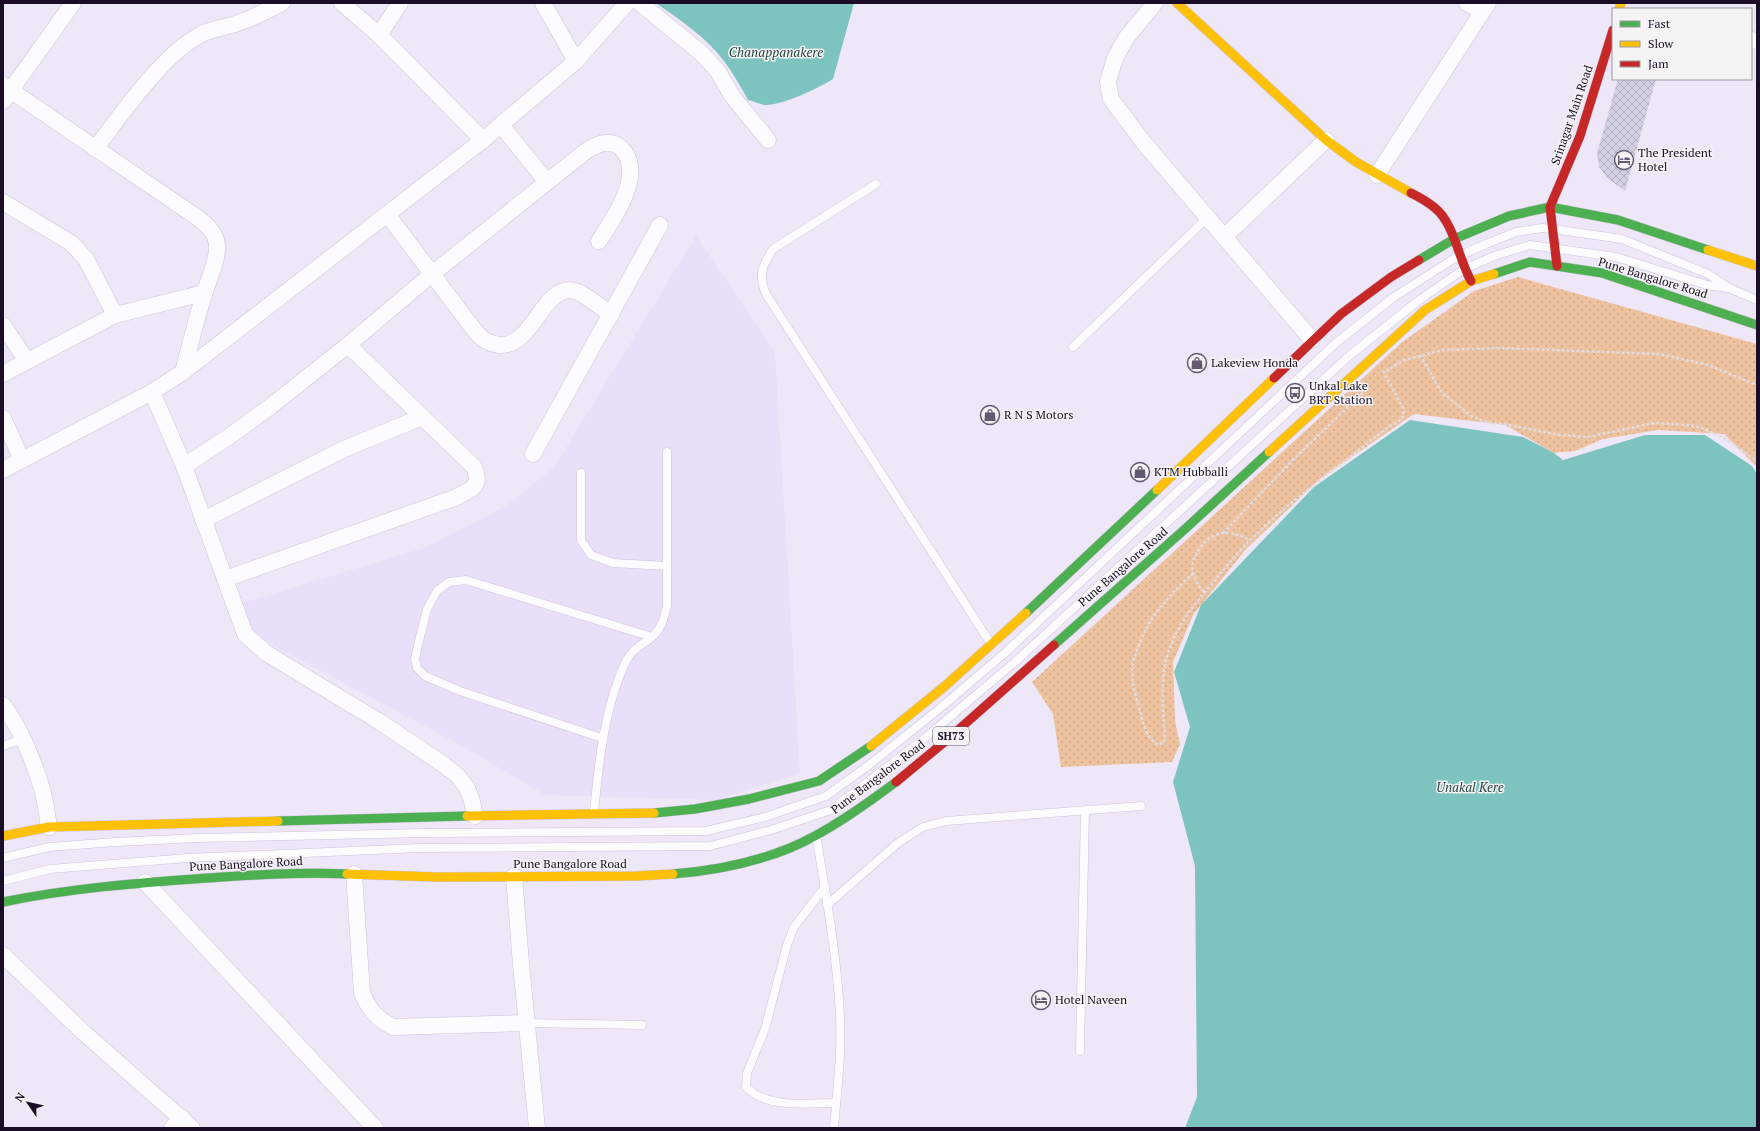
<svg xmlns="http://www.w3.org/2000/svg" width="1760" height="1131" font-family="'PT Serif',serif">
<defs>
<pattern id="park-dots" width="8" height="8" patternUnits="userSpaceOnUse"><rect width="8" height="8" fill="#efc29f"/><path d="M2 2h.1M6 6h.1" fill="none" stroke="#cca689" stroke-width="1.8" stroke-linecap="round"/></pattern>
<pattern id="building-cross-hatch" width="8" height="8" patternUnits="userSpaceOnUse"><rect width="8" height="8" fill="#d3d0e4"/><path d="M0 0l8 8M0 8l8-8" fill="none" stroke="#b5b1c4"/></pattern>
</defs>
<rect width="100%" height="100%" fill="#eee7f8"/>
<polygon fill="#eadff9" points="696,236 775,352 800,773 716,800 545,795 464,747 233,624 236,605 424,548 506,506 554,467"/>
<polygon fill="url(#park-dots)" points="1518,277 1757,344 1757,467 1724,434 1658,430 1603,439 1575,451 1554,453 1505,425 1414,414 1321,478 1246,549 1193,615 1173,662 1175,721 1180,744 1172,762 1061,767 1053,714 1032,682 1401,343 1474,291"/>
<g fill="#7dc3bf">
<path d="M656 3H854L833 79C819 88 783 105 766 105 761 105 754 101 748 100 741 87 733 73 724 61 706 37 680 20 656 3Z"/>
<polygon points="1410,420 1523,437 1554,453 1563,460 1645,435 1705,435 1752,466 1757,474 1757,1128 1185,1128 1197,1097 1195,866 1173,782 1190,727 1174,672 1201,605 1314,487"/>
</g>
<polygon fill="url(#building-cross-hatch)" points="1618,79 1656,79 1625,191 1607,178 1599,167 1597,153"/>
<g fill="none" stroke-linecap="round" stroke-linejoin="round">
<defs>
<g id="lane">
<path d="M876 184 773 249C762 266 758 275 766 294L991 644"/>
<polyline points="1073,347 1207,218"/>
<polyline points="581,473 581,540 591,555 613,563 667,566"/>
<polyline points="602,738 460,691 425,676 417,668 415,659 418,645 427,609 437,591 449,582 466,580 652,637"/>
<polyline points="3,746 22,739"/>
<path d="M594 813C598 771 602 730 615 689 619 679 622 667 628 658 634 647 645 644 653 636 662 628 664 617 667 606V452"/>
<path d="M816 835C826 895 837 955 840 1016 842 1053 837 1091 834 1128"/>
<polyline points="3,858 49,847 116,842 198,838 423,833 706,831 765,817 826,796 869,765 939,709 1006,652 1337,342 1394,297 1455,258 1486,244 1516,232 1542,228 1553,229 1622,239 1708,274 1731,289 1757,300"/>
<polyline points="3,881 50,869 188,858 420,848 710,846 771,830 831,810 925,738 1015,662 1349,356 1418,301 1464,269 1497,255 1530,245 1616,257 1707,285 1728,288"/>
<path d="M825 887 794 927 787 945 765 1029 747 1073 746 1087C767 1109 808 1103 836 1103"/>
<polyline points="827,905 898,843 923,827 946,821 1141,806"/>
<polyline points="526,1023 642,1025"/>
<polyline points="1080,1051 1085,810"/>
</g>
<g id="street">
<polyline points="342,3 379,35 483,140"/>
<polyline points="543,3 576,61"/>
<polyline points="640,3 700,52 717,70 732,96 768,140"/>
<polyline points="1155,3 1127,37 1115,58 1108,82 1111,99 1144,143 1312,340"/>
<polyline points="1467,3 1482,12"/>
<polyline points="379,35 400,3"/>
<polyline points="1751,40 1757,41"/>
<path d="M3 85 198 218C207 225 216 233 217 245 218 261 209 277 205 292 196 319 190 346 183 372"/>
<polyline points="3,101 73,3"/>
<polyline points="501,125 547,182"/>
<path d="M95 149C121 115 163 54 200 35 210 29 223 28 235 24 251 19 267 11 282 3"/>
<polyline points="1377,175 1488,3"/>
<polyline points="3,202 71,243 86,259 115,315"/>
<path d="M387 214 469 323C473 328 478 335 483 339 488 343 493 344 500 345 534 346 543 283 575 291 585 294 602 308 611 315"/>
<polyline points="1224,237 1326,140"/>
<polyline points="3,325 27,361"/>
<polyline points="3,374 115,315 204,293"/>
<polyline points="152,392 184,466 245,634 266,653 380,722 444,765 458,776 467,788 472,801 475,816"/>
<polyline points="3,418 22,460"/>
<polyline points="533,454 660,225"/>
<path d="M184 466 230 436 271 406 348 345 432 274 586 151C596 145 609 138 620 147 647 172 614 218 599 241"/>
<polyline points="3,470 152,392 183,372 483,140 576,61 627,3"/>
<polyline points="203,520 344,449 422,417"/>
<path d="M225 579 454 498C470 490 483 487 474 467L348 345"/>
<path d="M3 705C20 727 36 766 43 793 46 804 47 815 49 827"/>
<path d="M354 874 362 993C370 1011 376 1018 393 1027L526 1023"/>
<polyline points="514,876 521,964 537,1128"/>
<polyline points="145,882 375,1128"/>
<polyline points="3,955 83,1032 192,1128"/>
<polyline points="172,1128 182,1118"/>
</g>
<g id="fast">
<polyline points="1419,260 1454,239 1509,216 1550,207 1618,220 1708,250"/>
<polyline points="1494,274 1530,262 1602,273 1757,325"/>
<polyline points="1026,613 1157,490"/>
<polyline points="1054,645 1185,529 1269,452"/>
<polyline points="654,813 695,809 749,799 819,781 871,746"/>
<polyline points="278,821 467,816"/>
<path d="M673 874C712 871 753 863 790 848 826 833 865 805 896 782"/>
<path d="M3 902C71 888 138 883 207 878 254 875 300 872 347 874"/>
</g>
<g id="slow">
<polyline points="1177,3 1326,140 1356,162 1411,193"/>
<polyline points="1619,9 1621,3"/>
<polyline points="1708,250 1757,266"/>
<polyline points="1269,452 1425,310 1471,281 1494,274"/>
<polyline points="1157,490 1274,378"/>
<polyline points="871,746 945,686 1026,613"/>
<polyline points="467,816 654,813"/>
<polyline points="3,836 49,827 278,821"/>
<polyline points="347,874 436,877 637,876 673,874"/>
</g>
<g id="jam">
<path d="M1411 193C1419 197 1428 202 1435 208 1454 223 1459 260 1471 281"/>
<polyline points="1557,266 1550,207 1580,136 1613,30"/>
<polyline points="1274,378 1341,314 1391,277 1419,260"/>
<polyline points="896,782 948,739 1054,645"/>
</g>
</defs>
<use href="#lane" stroke="#cdc3da" stroke-width="9"/>
<use href="#street" stroke="#cdc3da" stroke-width="17"/>
<use href="#fast" stroke="#cdc3da" stroke-width="10"/>
<use href="#slow" stroke="#cdc3da" stroke-width="10"/>
<use href="#jam" stroke="#cdc3da" stroke-width="10"/>
<g stroke="#e0dde3" stroke-width="2.5" stroke-dasharray="3 2" stroke-linecap="butt">
<polyline points="1420,355 1442,393 1473,417 1483,421 1491,423 1504,424 1560,435 1588,437 1654,423 1677,424 1700,427 1724,438 1757,461"/>
<polyline points="1386,371 1404,360 1443,350 1500,348 1659,354 1708,365 1757,385"/>
<polyline points="1223,533 1296,457 1368,388"/>
<path d="M1193 573C1168 597 1149 615 1138 648 1135 655 1132 664 1132 672 1132 683 1136 697 1139 708 1143 722 1145 736 1158 745L1164 742 1165 736C1163 712 1160 684 1166 660 1174 628 1195 603 1216 579 1227 566 1238 552 1250 540 1292 499 1342 464 1388 427 1397 423 1406 419 1403 408L1383 371"/>
<path d="M1204 592C1191 577 1188 564 1200 548 1206 540 1214 534 1223 533 1233 532 1242 536 1250 540"/>
</g>
<use href="#lane" stroke="#fcfbfe" stroke-width="8"/>
<use href="#street" stroke="#fcfbfe" stroke-width="16"/>
<use href="#fast" stroke="#4caf50" stroke-width="9"/>
<use href="#slow" stroke="#ffc107" stroke-width="9"/>
<use href="#jam" stroke="#c62828" stroke-width="9"/>
</g>
<defs>
<symbol id="hotel-ring" viewBox="-11 -11 22 22"><circle r="9.5" fill="#f4f4f4" stroke="#655971" stroke-width="1.5"/><path d="M-6-4.5h1.5V1H6V5H4.5V3h-9V5H-6ZM-4 0a1.8 1.8 0 1 1 3.6 0ZM.5 0V-2.5h3Q6-2.5 6 0Z" fill="#655971"/></symbol>
<symbol id="shop-ring" viewBox="-11 -11 22 22"><circle r="9.5" fill="#f4f4f4" stroke="#655971" stroke-width="1.5"/><path d="M-5-2.5h2.3a2.7 3.5 0 0 1 5.4 0H5L5.5 6h-11ZM-1.5-2.5h3a1.5 2.3 0 0 0-3 0Z" fill="#655971"/></symbol>
<symbol id="bus-ring" viewBox="-11 -11 22 22"><circle r="9.5" fill="#f4f4f4" stroke="#655971" stroke-width="1.5"/><path d="M-5-6H5V4H4V6H2V4H-2V6H-4V4H-5ZM-3.5-4V0h7V-4ZM-3.5 1.2v1.5H-2V1.2ZM2 1.2v1.5H3.5V1.2Z" fill="#655971"/></symbol>
</defs>
<g fill-rule="evenodd">
<use href="#hotel-ring" x="1613" y="149" width="22" height="22"/>
<use href="#shop-ring" x="1186" y="352" width="22" height="22"/>
<use href="#bus-ring" x="1284" y="382" width="22" height="22"/>
<use href="#shop-ring" x="979" y="404" width="22" height="22"/>
<use href="#shop-ring" x="1129" y="461" width="22" height="22"/>
<use href="#hotel-ring" x="1030" y="989" width="22" height="22"/>
</g>
<g text-anchor="middle" stroke-width="3" stroke-linejoin="round" paint-order="stroke">
<rect fill="#f4f4f4" stroke="#5c5265" stroke-width="1" x="933" y="727" width="36" height="18" rx="3"/>
<g font-size="11" font-weight="bold" fill="#1b0d28">
<text x="951" y="740">SH73</text>
</g>
<g font-size="12" fill="#1b0d28" stroke="#f4f4f4">
<text transform="translate(1572 115) rotate(-71)" y="4">Srinagar Main Road</text>
<text transform="translate(1653 278) rotate(17)" y="4">Pune Bangalore Road</text>
<text transform="translate(1123 567) rotate(-41)" y="4">Pune Bangalore Road</text>
<text transform="translate(878 777) rotate(-37)" y="4">Pune Bangalore Road</text>
<text transform="translate(246 864) rotate(-3)" y="4">Pune Bangalore Road</text>
<text x="570" y="868">Pune Bangalore Road</text>
</g>
<g font-size="12" fill="#1b0d28" stroke="#f4f4f4" text-anchor="start">
<text x="1638" y="157">The President<tspan x="1638" dy="14">Hotel</tspan></text>
<text x="1211" y="367">Lakeview Honda</text>
<text x="1309" y="390">Unkal Lake<tspan x="1309" dy="14">BRT Station</tspan></text>
<text x="1004" y="419">R N S Motors</text>
<text x="1154" y="476">KTM Hubballi</text>
<text x="1055" y="1004">Hotel Naveen</text>
</g>
<g font-size="13" font-style="italic" fill="#264541" stroke="#f4f4f4">
<text x="776" y="57">Chanappanakere</text>
<text x="1470" y="792">Unakal Kere</text>
</g>
</g>
<rect width="1760" height="1131" fill="none" stroke="#1b0d28" stroke-width="8"/>
<rect x="1612" y="8" width="140" height="72" fill="#f4f4f4" stroke="#9d98a2"/>
<rect x="1620" y="21" width="20" height="6" fill="#4caf50" stroke="#9d98a2"/>
<text x="1648" y="28" font-size="12" fill="#1b0d28">Fast</text>
<rect x="1620" y="41" width="20" height="6" fill="#ffc107" stroke="#9d98a2"/>
<text x="1648" y="48" font-size="12" fill="#1b0d28">Slow</text>
<rect x="1620" y="61" width="20" height="6" fill="#c62828" stroke="#9d98a2"/>
<text x="1648" y="68" font-size="12" fill="#1b0d28">Jam</text>
<g transform="translate(28 1103) rotate(304)" stroke="#f4f4f4" stroke-width="3" paint-order="stroke">
<path d="M0-3L7 15L0 10L-7 15Z" fill="#1b0d28"/>
<text y="-6" font-size="11" font-weight="bold" text-anchor="middle" fill="#1b0d28">N</text>
</g>
</svg>
